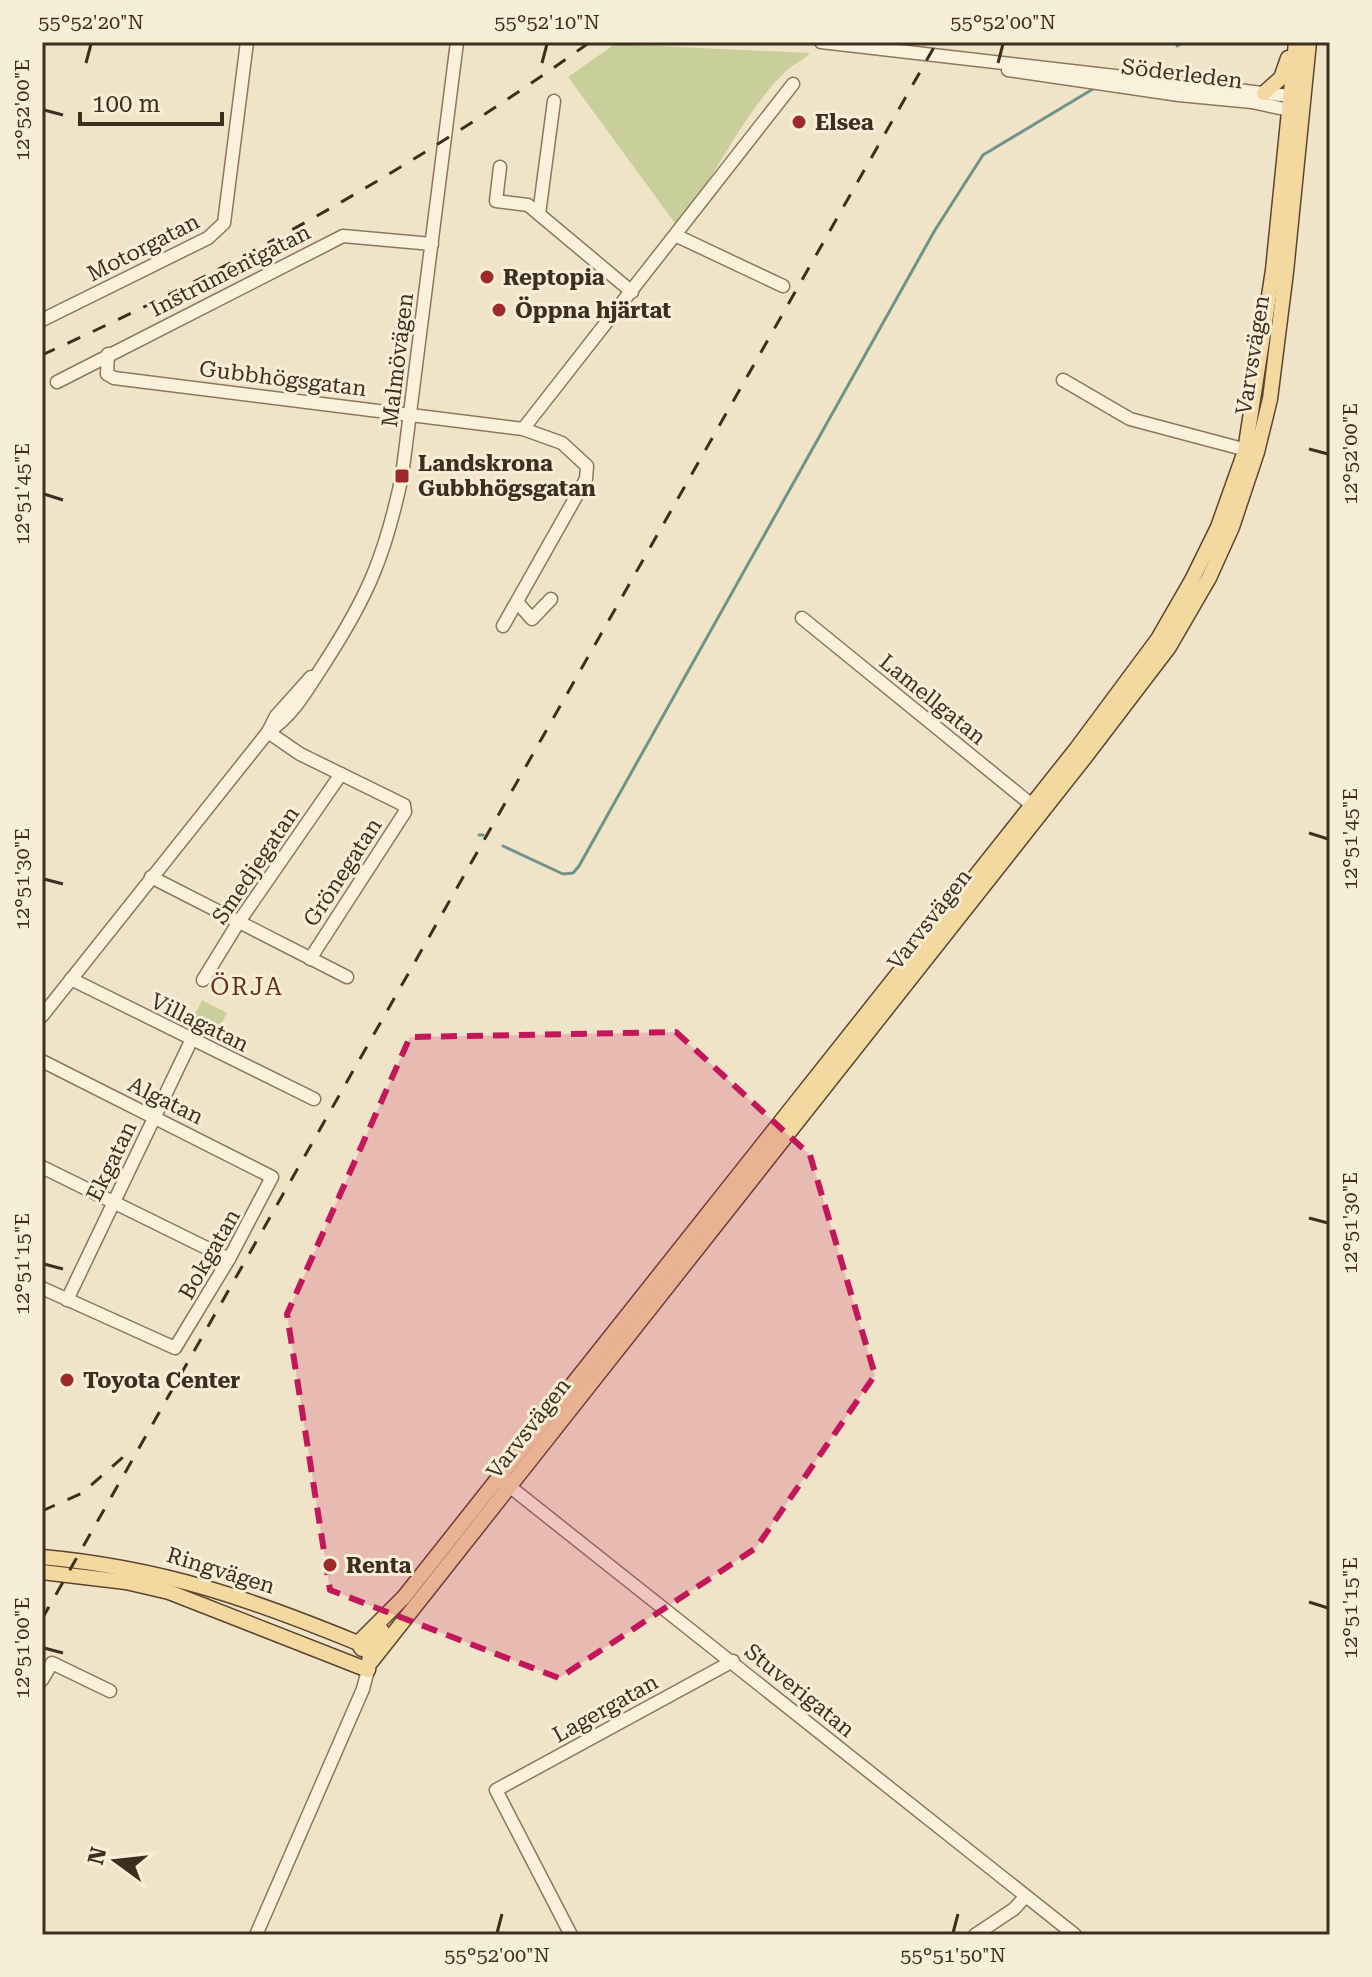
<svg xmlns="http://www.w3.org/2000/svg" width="1372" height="1977" font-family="'Roboto Serif',serif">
<rect width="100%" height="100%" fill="#f0e4c8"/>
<g fill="#c9cf9b">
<path d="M615 44 810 53C803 61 793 64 785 72 740 117 716 177 677 226L568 77Z"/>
<polygon points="202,1000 227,1013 212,1041 188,1028"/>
</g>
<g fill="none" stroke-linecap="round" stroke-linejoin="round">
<g stroke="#6f938a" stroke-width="3">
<polyline points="1177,46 1184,42"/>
<polyline points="479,835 483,835"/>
<polyline points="503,846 563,874 573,873 579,866 935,230 983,155 1093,89"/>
</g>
<defs>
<g id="minor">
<polyline points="821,42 1298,97"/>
<polyline points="1008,70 1179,95 1252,102 1298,112"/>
<polyline points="500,167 496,201 528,205 632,292"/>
<polyline points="539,214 554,101"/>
<polyline points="677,236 783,286"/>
<polyline points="42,320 208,238 224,223 247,42"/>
<polyline points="108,354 107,374 114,378 523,429 793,84"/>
<polyline points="1063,380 1130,419 1254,452"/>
<polyline points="57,382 343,236 432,244"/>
<polyline points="517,602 532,619 551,599"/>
<polyline points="802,618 1038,810"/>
<polyline points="503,626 586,479 587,466 562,443 523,429"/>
<path d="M268 732C293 715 306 692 322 667 367 598 385 557 402 476L457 42"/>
<polyline points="268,732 300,754 404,805 405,812 310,959"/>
<polyline points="151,877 347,977"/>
<polyline points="71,979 314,1099"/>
<polyline points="203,980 238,923 341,774"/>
<polyline points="42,1016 268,732 276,716 311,677"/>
<polyline points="42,1061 272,1177 229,1259 175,1348 42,1288"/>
<polyline points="42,1167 229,1259"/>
<polyline points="67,1300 191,1041"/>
<polyline points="504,1482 1075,1935"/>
<polyline points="42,1680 52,1663 110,1691"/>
<polyline points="256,1935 363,1689 368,1670"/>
<polyline points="571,1935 496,1790 733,1661"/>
<polyline points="975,1935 1014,1909 1025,1897"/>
</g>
<g id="major">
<polyline points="1264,93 1281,78 1288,58"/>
<path d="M42 1557C162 1568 248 1598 358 1643L362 1649"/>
<polyline points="42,1572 126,1582 169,1592 368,1670 371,1646 382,1631"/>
<polyline points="358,1643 404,1597 1077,748 1158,639 1192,580 1218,527 1245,451 1273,270 1296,42"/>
<polyline points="371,1662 1086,756 1169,647 1209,578 1232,527 1257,452 1270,399 1286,272 1309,42"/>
</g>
</defs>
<use href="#minor" stroke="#8d765c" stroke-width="15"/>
<use href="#major" stroke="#5b4430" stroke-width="17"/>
<use href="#minor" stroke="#faf1dc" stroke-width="12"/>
<use href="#major" stroke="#f3d9a0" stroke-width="14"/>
<g stroke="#3d2e20" stroke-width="3" stroke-dasharray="14 14" stroke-linecap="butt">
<path d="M42 355C234 268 419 165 590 42"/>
<polyline points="42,1511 82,1493 130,1451"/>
<polyline points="42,1619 937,42"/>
</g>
</g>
<path fill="#c2185b" fill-opacity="0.2" stroke="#c2185b" stroke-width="6" stroke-dasharray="16 10" stroke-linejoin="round" d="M676 1032 810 1155 875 1375 756 1548 559 1678 330 1590 287 1314 410 1037Z"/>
<path fill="none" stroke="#3d2e20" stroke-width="3" d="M86 63 91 44M542 63 547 44M998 63 1003 44M44 110 63 115M1309 449 1328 454M44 494 63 500M1309 833 1328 839M44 879 63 884M1309 1218 1328 1223M44 1264 63 1269M1309 1602 1328 1608M44 1648 63 1653M497 1933 502 1914M953 1933 958 1914"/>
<g fill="#9e2a2b" stroke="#f7eed8" stroke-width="3">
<circle cx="799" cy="122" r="8"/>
<circle cx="487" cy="277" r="8"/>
<circle cx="499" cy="310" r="8"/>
<rect x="394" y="468" width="16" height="16" rx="4"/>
<circle cx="67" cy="1380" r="8"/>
<circle cx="330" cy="1565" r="8"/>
</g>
<g text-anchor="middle" stroke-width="6" stroke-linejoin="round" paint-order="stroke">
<g font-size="22" fill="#3d2e20" stroke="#f7eed8">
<text transform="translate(1182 73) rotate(7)" y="8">Söderleden</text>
<text transform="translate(143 247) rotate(-27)" y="8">Motorgatan</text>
<text transform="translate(230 270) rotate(-27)" y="8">Instrumentgatan</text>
<text transform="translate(1252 355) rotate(-81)" y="8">Varvsvägen</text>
<text transform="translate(397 360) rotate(-83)" y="8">Malmövägen</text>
<text transform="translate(283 378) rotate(7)" y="8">Gubbhögsgatan</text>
<text transform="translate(933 699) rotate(39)" y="8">Lamellgatan</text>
<text transform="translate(255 865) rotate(-56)" y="8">Smedjegatan</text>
<text transform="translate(342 872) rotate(-57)" y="8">Grönegatan</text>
<text transform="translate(929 919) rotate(-52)" y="8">Varvsvägen</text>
<text transform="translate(200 1022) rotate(26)" y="8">Villagatan</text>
<text transform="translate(166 1100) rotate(26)" y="8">Algatan</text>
<text transform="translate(111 1161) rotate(-64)" y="8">Ekgatan</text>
<text transform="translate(209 1254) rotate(-60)" y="8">Bokgatan</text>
<text transform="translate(528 1428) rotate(-52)" y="8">Varvsvägen</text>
<text transform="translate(221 1570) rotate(17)" y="8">Ringvägen</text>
<text transform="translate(800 1690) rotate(39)" y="8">Stuverigatan</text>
<text transform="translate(605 1708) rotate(-29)" y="8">Lagergatan</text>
</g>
<g font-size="22" font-weight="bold" fill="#3d2e20" stroke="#f7eed8" text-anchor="start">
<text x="815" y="130">Elsea</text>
<text x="503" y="285">Reptopia</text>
<text x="515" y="318">Öppna hjärtat</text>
<text x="418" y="471">Landskrona<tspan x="418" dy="25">Gubbhögsgatan</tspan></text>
<text x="83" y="1388">Toyota Center</text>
<text x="346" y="1573">Renta</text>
</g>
<g font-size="24" letter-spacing="2" fill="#6b2e1e" stroke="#f7eed8">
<text x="247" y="995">ÖRJA</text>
</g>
</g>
<rect width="1372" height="1977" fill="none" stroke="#f7eed8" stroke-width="88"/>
<g transform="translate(116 1861) rotate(285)" stroke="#f7eed8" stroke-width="6" paint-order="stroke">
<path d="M0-6L14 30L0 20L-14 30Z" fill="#3d2e20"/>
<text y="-12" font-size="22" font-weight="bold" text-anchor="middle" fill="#3d2e20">N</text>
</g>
<path d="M80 112v12h142v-12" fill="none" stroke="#3d2e20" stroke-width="4"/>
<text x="92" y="112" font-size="24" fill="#3d2e20" stroke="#f7eed8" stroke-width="6" paint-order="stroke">100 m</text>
<rect x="44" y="44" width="1284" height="1889" fill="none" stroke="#3d2e20" stroke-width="3"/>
<g font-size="20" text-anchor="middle" fill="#3d2e20">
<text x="91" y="29">55°52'20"N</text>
<text x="547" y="29">55°52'10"N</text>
<text x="1003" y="29">55°52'00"N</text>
<text transform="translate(22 110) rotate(-90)" y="7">12°52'00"E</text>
<text transform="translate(1350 454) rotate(-90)" y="7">12°52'00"E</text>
<text transform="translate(22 494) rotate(-90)" y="7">12°51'45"E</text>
<text transform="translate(1350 839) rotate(-90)" y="7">12°51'45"E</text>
<text transform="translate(22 879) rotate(-90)" y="7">12°51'30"E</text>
<text transform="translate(1350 1223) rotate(-90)" y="7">12°51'30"E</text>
<text transform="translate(22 1264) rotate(-90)" y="7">12°51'15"E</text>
<text transform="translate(1350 1608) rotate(-90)" y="7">12°51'15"E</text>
<text transform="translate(22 1648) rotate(-90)" y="7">12°51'00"E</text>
<text x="497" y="1962">55°52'00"N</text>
<text x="953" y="1962">55°51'50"N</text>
</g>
</svg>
